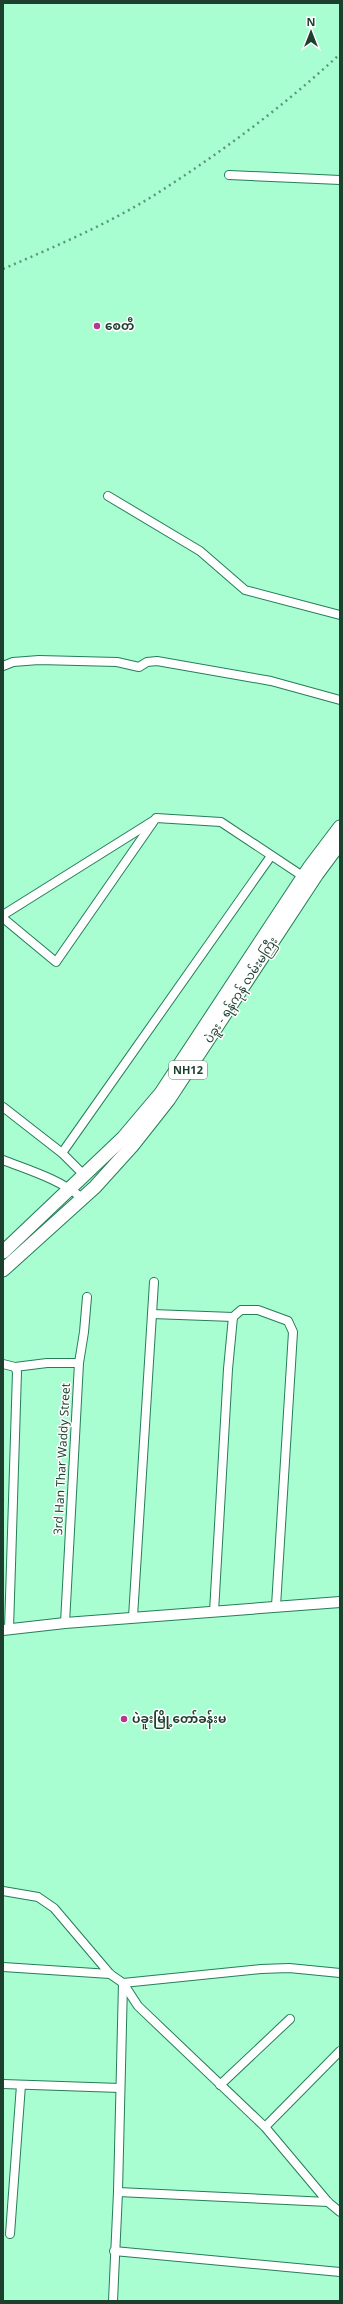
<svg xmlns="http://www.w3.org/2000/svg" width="343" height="2304" font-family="'Noto Sans','Noto Sans Myanmar',sans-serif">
<rect width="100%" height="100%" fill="#a8fdd1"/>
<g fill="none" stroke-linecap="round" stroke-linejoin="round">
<defs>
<g id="minor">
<polyline points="229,175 340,180"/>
<polyline points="108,496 200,551 245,590 340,615"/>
<polyline points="3,666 13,662 39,660 117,662 139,667 147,662 157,661 271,681 340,700"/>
<polyline points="3,915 153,821"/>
<polyline points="3,918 56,962 156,818 221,822 307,879"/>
<polyline points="3,1107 62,1153 85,1176"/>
<polyline points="62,1153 271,856"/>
<path d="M3 1160C31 1171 59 1179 82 1198"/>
<polyline points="152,1314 233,1317"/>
<polyline points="3,1364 15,1367 17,1372 9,1629"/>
<polyline points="15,1367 47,1363 79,1363"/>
<polyline points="214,1612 228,1369 233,1317 241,1310 258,1310 288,1321 293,1332 276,1606"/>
<polyline points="133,1617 154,1282"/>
<polyline points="65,1623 79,1363 84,1332 87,1297"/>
<polyline points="3,1891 38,1897 54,1908 110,1974 123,1983 138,2006 265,2127 328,2202 340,2212"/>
<polyline points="3,1967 110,1974"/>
<polyline points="3,2084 120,2088"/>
<polyline points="220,2085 290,2019"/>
<polyline points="265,2127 340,2051"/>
<polyline points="118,2192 328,2202"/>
<polyline points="10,2234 21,2085"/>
<polyline points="114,2251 340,2272"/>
<polyline points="113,2301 118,2192 123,1983 261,1969 289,1968 340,1973"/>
</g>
<polyline id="tertiary" points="3,1630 65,1623 340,1602"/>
<g id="trunk">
<polyline points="3,1252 123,1138 161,1093 309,868 340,827"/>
<polyline points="3,1270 95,1187 132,1146 169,1099 317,874 340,843"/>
</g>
</defs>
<use href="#minor" stroke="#267e58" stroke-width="10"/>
<use href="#tertiary" stroke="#267e58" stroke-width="12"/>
<use href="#trunk" stroke="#267e58" stroke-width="15"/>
<use href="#minor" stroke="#fff" stroke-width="8"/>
<use href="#tertiary" stroke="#fff" stroke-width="10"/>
<use href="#trunk" stroke="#fff" stroke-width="13"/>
<path stroke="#5c9679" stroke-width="2.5" stroke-dasharray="2 4" stroke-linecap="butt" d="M3 269C54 247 106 225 153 196 219 154 283 107 340 54"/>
</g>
<g fill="#b13a90" stroke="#fff" stroke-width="1.5">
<circle cx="97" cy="326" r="4"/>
<circle cx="124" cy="1719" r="4"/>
</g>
<g text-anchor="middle" stroke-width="3" stroke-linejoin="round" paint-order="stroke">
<rect fill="#fff" stroke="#60796d" stroke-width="1" x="169" y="1061" width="38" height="18" rx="3"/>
<g font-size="11" font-weight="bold" fill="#1c3f2e">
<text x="188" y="1074">NH12</text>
</g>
<g font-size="12" font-weight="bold" fill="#1c3f2e" stroke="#fff" text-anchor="start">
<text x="105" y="330">စေတီ</text>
<text x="132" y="1723">ပဲခူးမြို့တော်ခန်းမ</text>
</g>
<g font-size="12" fill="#1c3f2e" stroke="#fff">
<text transform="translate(241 990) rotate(-57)" y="4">ပဲခူး - ရန်ကုန် လမ်းမကြီး</text>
<text transform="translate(62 1459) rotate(-87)" y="4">3rd Han Thar Waddy Street</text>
</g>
</g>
<rect width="343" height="2304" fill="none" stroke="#1c3f2e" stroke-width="8"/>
<g transform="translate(311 32)" stroke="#ffffff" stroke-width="3" paint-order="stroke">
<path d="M0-3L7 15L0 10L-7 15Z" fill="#1c3f2e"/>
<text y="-6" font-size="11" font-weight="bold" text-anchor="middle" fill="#1c3f2e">N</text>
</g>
</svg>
